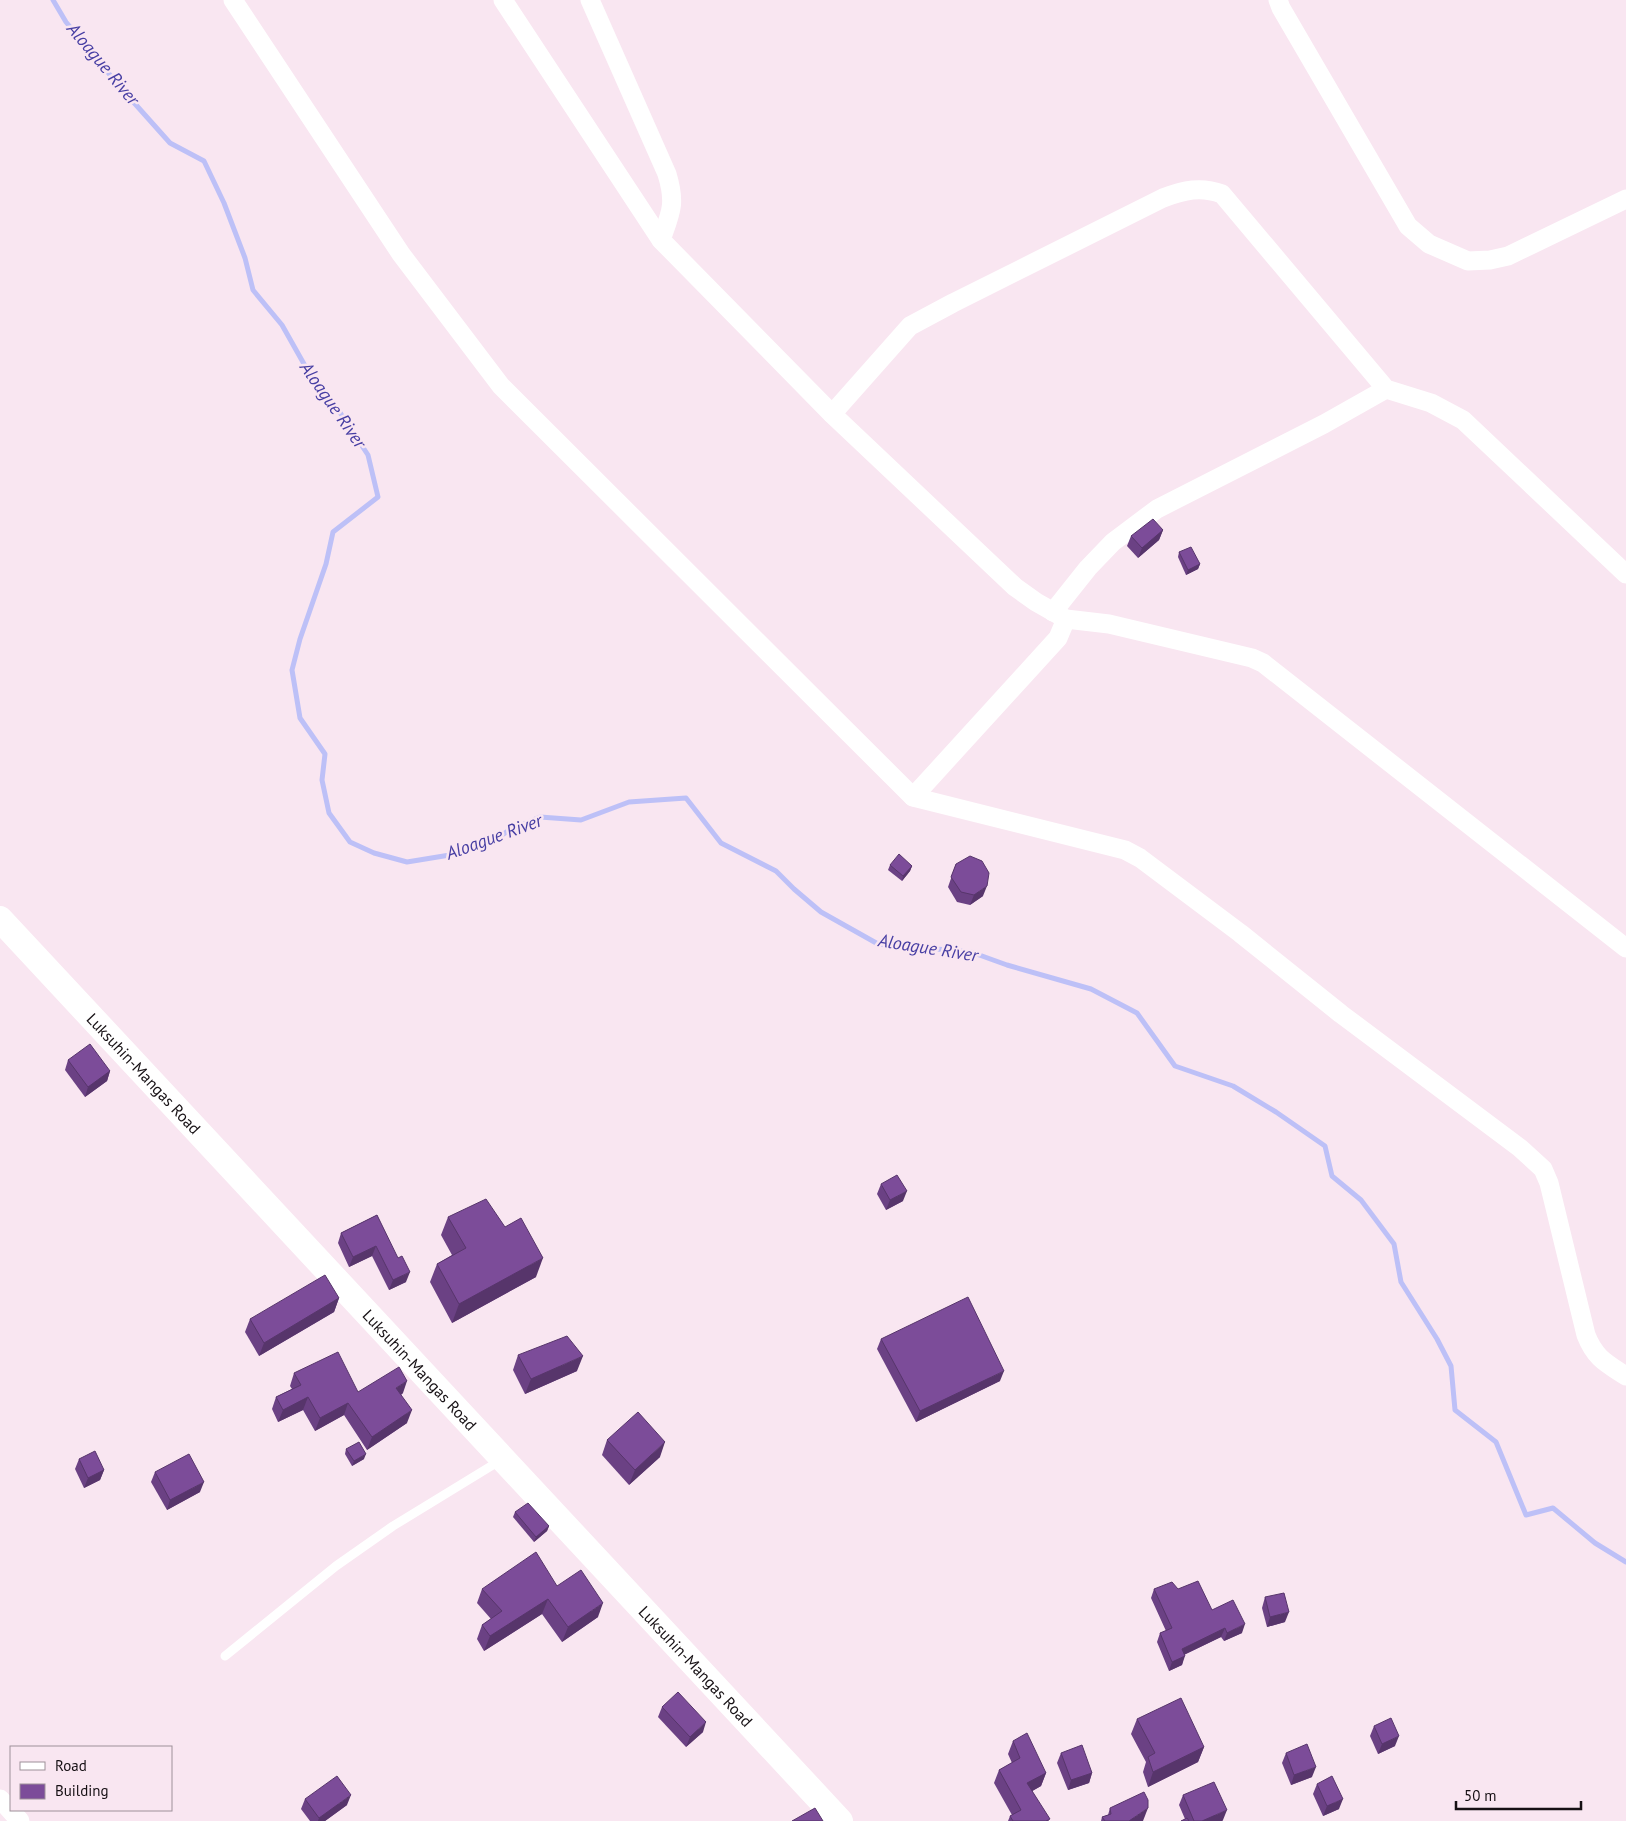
<svg xmlns="http://www.w3.org/2000/svg" width="1626" height="1821" font-family="'PT Sans',sans-serif">
<rect width="100%" height="100%" fill="#f9e6f1"/>
<g fill="none" stroke-linecap="round" stroke-linejoin="round">
<polyline stroke="#bdc0f7" stroke-width="5" points="53,0 66,22 120,87 170,143 204,161 224,203 245,258 253,290 282,325 304,364 341,414 368,455 378,497 333,532 326,564 300,639 292,670 300,718 325,754 322,780 329,813 350,842 374,853 407,862 456,854 488,843 510,830 540,817 581,820 629,802 686,798 721,843 776,871 794,889 821,912 878,944 971,952 1007,965 1091,989 1137,1013 1175,1066 1233,1086 1276,1112 1325,1146 1332,1176 1361,1200 1394,1244 1401,1282 1437,1339 1451,1366 1455,1410 1496,1442 1526,1515 1553,1508 1595,1543 1626,1562"/>
<polyline stroke="#fff" stroke-width="9" points="225,1656 336,1566 393,1526 501,1460"/>
<g stroke="#fff" stroke-width="19">
<path d="M233 0 401 254 501 386 913 797 1125 850 1140 858 1240 933 1341 1014 1520 1148 1543 1169 1549 1183 1586 1335C1595 1358 1606 1363 1626 1376"/>
<polyline points="503,0 661,240 832,414 1015,587 1036,602 1066,619 1109,624 1252,658 1263,663 1626,948"/>
<path d="M590 0 667 174C676 204 671 212 661 240"/>
<polyline points="1278,0 1281,8 1408,226 1429,244 1468,261 1490,260 1508,256 1626,199"/>
<path d="M832 414 910 326 953 303 1163 198C1184 190 1201 186 1222 194L1386 389 1431 403 1463 420 1626 574"/>
<polyline points="1053,612 1088,568 1113,542 1157,509 1324,424 1386,389"/>
<polyline points="913,797 1058,638 1066,619"/>
<polyline points="0,1799 20,1821"/>
</g>
<path stroke="#fff" stroke-width="26" id="s1" d="M0 919 840 1821"/>
</g>
<g fill="#6b4184">
<polygon points="1163,530 1159,540 1138,558 1127,546 1131,536"/>
<polygon points="1179,552 1200,564 1198,569 1186,575 1178,557"/>
<polygon points="956,864 983,896 970,905 957,902 948,887"/>
<polygon points="890,865 912,866 910,871 902,881 888,870"/>
<polygon points="68,1060 110,1071 107,1081 85,1097 65,1070"/>
<polygon points="881,1184 903,1201 886,1210 877,1194"/>
<polygon points="377,1215 406,1282 389,1290 372,1256 349,1267 338,1243 341,1233"/>
<polygon points="448,1217 505,1227 536,1277 452,1323 430,1282 437,1264 452,1255 441,1235"/>
<polygon points="339,1298 334,1312 259,1356 245,1332 250,1319"/>
<polygon points="881,1339 1000,1381 916,1422 877,1349"/>
<polygon points="518,1355 577,1371 525,1394 513,1370"/>
<polygon points="294,1373 358,1392 403,1393 401,1395 407,1423 367,1450 344,1415 315,1431 303,1410 278,1422 272,1409 276,1397 292,1389 290,1386"/>
<polygon points="607,1440 660,1457 629,1485 602,1455"/>
<polygon points="346,1449 364,1459 352,1466 345,1454"/>
<polygon points="79,1459 104,1470 100,1480 84,1488 75,1469"/>
<polygon points="155,1472 200,1492 167,1510 151,1482"/>
<polygon points="515,1512 549,1526 547,1531 534,1542 513,1517"/>
<polygon points="557,1586 598,1617 562,1642 542,1614 484,1651 477,1639 482,1625 491,1619 477,1603 482,1589"/>
<polygon points="1154,1589 1178,1589 1212,1610 1242,1633 1224,1641 1221,1637 1184,1655 1182,1665 1169,1671 1157,1642 1160,1633 1166,1631 1151,1598"/>
<polygon points="1265,1597 1285,1622 1267,1627 1262,1608"/>
<polygon points="662,1707 703,1732 686,1747 658,1717"/>
<polygon points="1137,1719 1204,1747 1198,1762 1148,1787 1143,1772 1146,1762 1131,1734"/>
<polygon points="1374,1726 1395,1746 1378,1754 1370,1736"/>
<polygon points="1013,1741 1046,1773 1041,1786 1032,1791 1049,1821 1008,1821 1010,1816 1012,1815 994,1783 999,1770 1012,1763 1008,1754"/>
<polygon points="1061,1753 1092,1773 1089,1783 1068,1790 1057,1763"/>
<polygon points="1286,1753 1312,1777 1291,1785 1282,1763"/>
<polygon points="1317,1784 1339,1809 1323,1816 1313,1794"/>
<polygon points="1183,1795 1223,1820 1222,1821 1181,1821 1185,1819 1179,1805"/>
<polygon points="305,1799 347,1805 325,1821 310,1821 301,1809"/>
<polygon points="1110,1808 1143,1821 1101,1821 1102,1817 1108,1815"/>
</g>
<g fill="#57356b">
<polygon points="1163,530 1159,540 1138,558 1142,548"/>
<polygon points="1200,564 1198,569 1186,575 1188,570"/>
<polygon points="912,866 910,871 902,881 903,876"/>
<polygon points="987,886 983,896 970,905 974,895"/>
<polygon points="110,1071 107,1081 85,1097 88,1087"/>
<polygon points="907,1191 903,1201 886,1210 890,1200"/>
<polygon points="376,1246 372,1256 349,1267 353,1257"/>
<polygon points="543,1258 536,1277 452,1323 459,1304"/>
<polygon points="410,1272 406,1282 389,1290 393,1280"/>
<polygon points="339,1298 334,1312 259,1356 264,1343"/>
<polygon points="583,1356 577,1371 525,1394 531,1379"/>
<polygon points="1004,1371 1000,1381 916,1422 920,1411"/>
<polygon points="407,1381 403,1393 392,1400 396,1388"/>
<polygon points="308,1397 303,1410 278,1422 283,1410"/>
<polygon points="348,1403 344,1415 315,1431 320,1418"/>
<polygon points="412,1410 407,1423 367,1450 372,1437"/>
<polygon points="665,1442 660,1457 629,1485 635,1470"/>
<polygon points="366,1454 364,1459 352,1466 354,1461"/>
<polygon points="104,1470 100,1480 84,1488 88,1478"/>
<polygon points="204,1482 200,1492 167,1510 170,1500"/>
<polygon points="549,1526 547,1531 534,1542 536,1537"/>
<polygon points="548,1599 542,1614 484,1651 490,1636"/>
<polygon points="603,1603 598,1617 562,1642 568,1627"/>
<polygon points="1289,1612 1285,1622 1267,1627 1270,1617"/>
<polygon points="1245,1624 1242,1633 1224,1641 1227,1633"/>
<polygon points="1225,1628 1221,1637 1179,1657 1182,1649"/>
<polygon points="1185,1656 1182,1665 1169,1671 1172,1662"/>
<polygon points="706,1722 703,1732 686,1747 690,1737"/>
<polygon points="1399,1736 1395,1746 1378,1754 1382,1744"/>
<polygon points="1204,1747 1198,1762 1148,1787 1153,1772"/>
<polygon points="1316,1767 1312,1777 1291,1785 1294,1775"/>
<polygon points="1046,1773 1041,1786 1022,1797 1027,1783"/>
<polygon points="1092,1773 1089,1783 1068,1790 1071,1780"/>
<polygon points="351,1795 347,1805 325,1821 318,1821 319,1818"/>
<polygon points="1343,1799 1339,1809 1323,1816 1327,1806"/>
<polygon points="1148,1808 1143,1821 1129,1821"/>
<polygon points="1227,1810 1223,1820 1222,1821 1202,1821"/>
</g>
<g fill="#7c4c99" stroke="#57356b">
<polygon points="1153,519 1163,530 1142,548 1131,536"/>
<polygon points="1191,547 1200,564 1188,570 1179,552"/>
<polygon points="899,854 912,866 903,876 890,865"/>
<polygon points="970,856 982,861 989,873 987,886 974,895 961,892 951,877 956,864"/>
<polygon points="90,1044 110,1071 88,1087 68,1060"/>
<polygon points="897,1175 907,1191 890,1200 881,1184"/>
<polygon points="486,1199 505,1227 521,1218 543,1258 459,1304 437,1264 466,1248 448,1217"/>
<polygon points="377,1215 398,1258 402,1256 410,1272 393,1280 376,1246 353,1257 341,1233"/>
<polygon points="325,1275 339,1298 264,1343 250,1319"/>
<polygon points="968,1297 1004,1371 920,1411 881,1339"/>
<polygon points="567,1336 583,1356 531,1379 518,1355"/>
<polygon points="338,1352 358,1392 399,1367 407,1381 396,1388 412,1410 372,1437 348,1403 320,1418 308,1397 283,1410 276,1397 301,1385 294,1373"/>
<polygon points="638,1412 665,1442 635,1470 607,1440"/>
<polygon points="359,1442 366,1454 354,1461 346,1449"/>
<polygon points="95,1451 104,1470 88,1478 79,1459"/>
<polygon points="189,1454 204,1482 170,1500 155,1472"/>
<polygon points="528,1503 549,1526 536,1537 515,1512"/>
<polygon points="536,1552 557,1586 581,1570 603,1603 568,1627 548,1599 490,1636 482,1625 502,1611 482,1589"/>
<polygon points="1198,1581 1212,1610 1233,1600 1245,1624 1227,1633 1225,1628 1182,1649 1185,1656 1172,1662 1160,1633 1172,1628 1154,1589 1172,1582 1178,1589"/>
<polygon points="1284,1593 1289,1612 1270,1617 1265,1597"/>
<polygon points="678,1692 706,1722 690,1737 662,1707"/>
<polygon points="1181,1698 1204,1747 1153,1772 1148,1757 1155,1753 1137,1719"/>
<polygon points="1391,1718 1399,1736 1382,1744 1374,1726"/>
<polygon points="1027,1733 1046,1773 1027,1783 1050,1819 1046,1821 1013,1821 1010,1816 1021,1810 999,1770 1020,1758 1013,1741"/>
<polygon points="1307,1744 1316,1767 1294,1775 1286,1753"/>
<polygon points="1082,1745 1092,1773 1071,1780 1061,1753"/>
<polygon points="337,1776 351,1795 319,1818 305,1799"/>
<polygon points="1332,1776 1343,1799 1327,1806 1317,1784"/>
<polygon points="1214,1782 1227,1810 1202,1821 1194,1821 1183,1795"/>
<polygon points="1144,1792 1148,1800 1148,1808 1129,1821 1105,1821 1102,1817 1111,1814 1110,1808"/>
<polygon points="815,1808 823,1821 792,1821"/>
<polygon points="1187,1818 1189,1821 1181,1821"/>
</g>
<g text-anchor="middle" stroke-width="5" stroke-linejoin="round" paint-order="stroke">
<g font-size="16" fill="#161014" stroke="#f9e6f1">
<text dy="6" stroke="none"><textPath href="#s1" startOffset="211">Luksuhin-Mangas Road</textPath></text>
<text dy="6" stroke="none"><textPath href="#s1" startOffset="616">Luksuhin-Mangas Road</textPath></text>
<text dy="6" stroke="none"><textPath href="#s1" startOffset="1021">Luksuhin-Mangas Road</textPath></text>
</g>
<g font-size="18" font-style="italic" fill="#473ea3" stroke="#f9e6f1">
<text transform="translate(103 64) rotate(50)" y="6">Aloague River</text>
<text transform="translate(333 405) rotate(55)" y="6">Aloague River</text>
<text transform="translate(494 837) rotate(-20)" y="6">Aloague River</text>
<text transform="translate(928 948) rotate(9)" y="6">Aloague River</text>
</g>
</g>
<rect x="10" y="1746" width="162" height="65" fill="#f9e6f1" stroke="#9e9099"/>
<rect x="20" y="1762" width="25" height="8" fill="#ffffff" stroke="#9e9099"/>
<text x="55" y="1771" font-size="15" fill="#161014">Road</text>
<rect x="20" y="1784" width="25" height="15" fill="#7c4c99" stroke="#9e9099"/>
<text x="55" y="1796" font-size="15" fill="#161014">Building</text>
<path d="M1456 1801v8h125v-8" fill="none" stroke="#161014" stroke-width="2.5"/>
<text x="1464" y="1801" font-size="15" fill="#161014" stroke="#f9e6f1" stroke-width="4" paint-order="stroke">50 m</text>
</svg>
